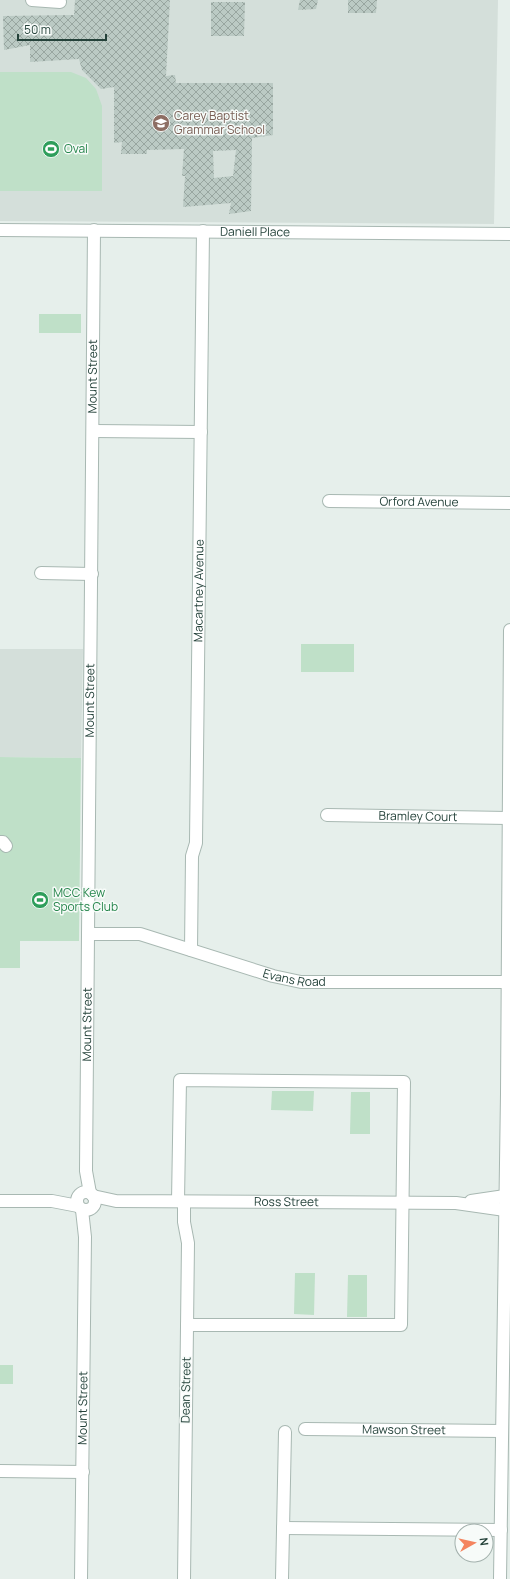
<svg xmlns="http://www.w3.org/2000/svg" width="510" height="1579" font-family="Manrope,sans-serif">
<defs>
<pattern id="building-cross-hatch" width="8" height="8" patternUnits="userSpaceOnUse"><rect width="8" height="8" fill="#bbcac4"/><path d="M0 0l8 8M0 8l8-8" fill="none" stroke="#98a6a0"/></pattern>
</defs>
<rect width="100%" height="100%" fill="#e6efeb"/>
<g fill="#d4dfda">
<polygon points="0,0 498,0 494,224 0,221"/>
<polygon points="0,649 83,649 81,758 0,757"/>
</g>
<g fill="#bfe0c8">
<polygon points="0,72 71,72 86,78 96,89 102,106 102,191 0,191"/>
<rect x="39" y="314" width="42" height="19"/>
<rect x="301" y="644" width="53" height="28"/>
<polygon points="0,757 81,758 79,941 20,941 20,968 0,968"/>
<polygon points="272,1091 314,1091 313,1111 271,1110"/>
<polygon points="351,1092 370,1092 370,1134 350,1134"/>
<polygon points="295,1273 315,1273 314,1315 294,1314"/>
<polygon points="348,1275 367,1275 367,1317 347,1317"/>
<rect x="0" y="1365" width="13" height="19"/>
</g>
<g fill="url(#building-cross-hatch)" fill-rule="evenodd">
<path d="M75 0H170L166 76 175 75 176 83H273V135L252 138 251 211 229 214 231 203 183 207 185 176H182L184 149 147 150V154H121L122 142 114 143V87L101 89 82 70 79 59 30 62V45L4 50 3 16 74 15ZM236 150 233 176 214 178 213 151Z"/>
<polygon points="300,0 318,0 316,9 298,10"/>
<polygon points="348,0 377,0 376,13 348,13"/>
<polygon points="211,2 245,2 244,36 211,36"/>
</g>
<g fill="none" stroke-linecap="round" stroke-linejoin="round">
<defs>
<g id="minor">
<polyline points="32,0 60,2 59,0"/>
<path id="s1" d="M0 230 510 234"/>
<polyline points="94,431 201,432"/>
<path id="s2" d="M329 501 510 503"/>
<polyline points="41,573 92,574"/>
<path id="s3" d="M327 815 508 818"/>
<polyline points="0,842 3,842 6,846"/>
<path id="s4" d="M88 934H140L273 976 301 982H507"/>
<path id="s5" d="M191 950 192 856 196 843 203 231"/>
<circle cx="86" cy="1201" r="9"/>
<path id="s6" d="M90 1193 86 1171 94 230"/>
<path id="s7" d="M93 1196 116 1201 456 1203 505 1210"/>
<polyline points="0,1201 52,1201 78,1206"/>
<polyline points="178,1201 180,1080 404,1082 401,1325 187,1325"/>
<polyline points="471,1201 505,1196"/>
<polyline points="184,1202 184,1222 188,1243 184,1579"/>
<path id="s8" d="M305 1429 502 1431"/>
<polyline points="0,1471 83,1472"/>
<polyline points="283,1528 501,1530"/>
<path id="s9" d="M81 1579 85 1237 82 1210"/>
<polyline points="282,1579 285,1432"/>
<polyline points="500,1579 507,1094 510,630"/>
</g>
</defs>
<use href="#minor" stroke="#a8b8b2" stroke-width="14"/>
<use href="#minor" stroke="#fff" stroke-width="12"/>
</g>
<defs>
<symbol id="school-disc" viewBox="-11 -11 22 22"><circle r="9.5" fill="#8d6e63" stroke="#f7fbf9"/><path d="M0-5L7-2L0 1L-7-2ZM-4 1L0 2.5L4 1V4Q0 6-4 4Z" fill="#fff"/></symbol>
<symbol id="stadium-disc" viewBox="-11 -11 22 22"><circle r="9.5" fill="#2e9e5b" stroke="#f7fbf9"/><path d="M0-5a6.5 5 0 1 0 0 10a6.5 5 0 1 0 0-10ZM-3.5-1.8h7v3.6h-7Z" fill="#fff"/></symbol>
</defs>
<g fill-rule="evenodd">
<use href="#school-disc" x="151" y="113" width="20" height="20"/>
<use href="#stadium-disc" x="41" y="139" width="20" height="20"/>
<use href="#stadium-disc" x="30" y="890" width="20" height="20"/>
</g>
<g text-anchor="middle" stroke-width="3" stroke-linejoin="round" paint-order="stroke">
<g font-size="12" fill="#785e54" stroke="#f7fbf9" text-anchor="start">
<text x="174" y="120">Carey Baptist<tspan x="174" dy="14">Grammar School</tspan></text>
</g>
<g font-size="12" fill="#27864d" stroke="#f7fbf9" text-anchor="start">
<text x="64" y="153">Oval</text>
<text x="53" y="897">MCC Kew<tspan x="53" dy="14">Sports Club</tspan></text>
</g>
<g font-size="12" fill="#24423a" stroke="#f7fbf9">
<text dy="4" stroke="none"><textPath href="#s1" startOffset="255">Daniell Place</textPath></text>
<text dy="4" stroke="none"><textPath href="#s6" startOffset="817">Mount Street</textPath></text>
<text dy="4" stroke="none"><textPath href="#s2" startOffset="90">Orford Avenue</textPath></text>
<text dy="4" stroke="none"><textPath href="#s5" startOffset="360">Macartney Avenue</textPath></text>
<text dy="4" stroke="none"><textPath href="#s6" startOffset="493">Mount Street</textPath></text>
<text dy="4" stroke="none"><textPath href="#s3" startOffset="91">Bramley Court</textPath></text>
<text dy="4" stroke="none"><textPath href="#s4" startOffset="213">Evans Road</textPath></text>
<text dy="4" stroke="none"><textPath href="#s6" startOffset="169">Mount Street</textPath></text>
<text dy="4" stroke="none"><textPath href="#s7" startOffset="194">Ross Street</textPath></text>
<text transform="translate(186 1390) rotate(-89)" y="4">Dean Street</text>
<text dy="4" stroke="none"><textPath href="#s9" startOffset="171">Mount Street</textPath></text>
<text dy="4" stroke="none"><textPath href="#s8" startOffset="99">Mawson Street</textPath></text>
</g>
</g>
<g transform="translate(474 1543) rotate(82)"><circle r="19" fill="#f7fbf9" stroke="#a3b1ad"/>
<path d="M0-3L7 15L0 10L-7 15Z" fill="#f4845f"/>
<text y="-6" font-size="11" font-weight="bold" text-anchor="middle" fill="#24423a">N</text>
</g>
<path d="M18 34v6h88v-6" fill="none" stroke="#24423a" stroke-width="2"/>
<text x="24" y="34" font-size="12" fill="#24423a" stroke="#f7fbf9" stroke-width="3" paint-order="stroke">50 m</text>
</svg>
